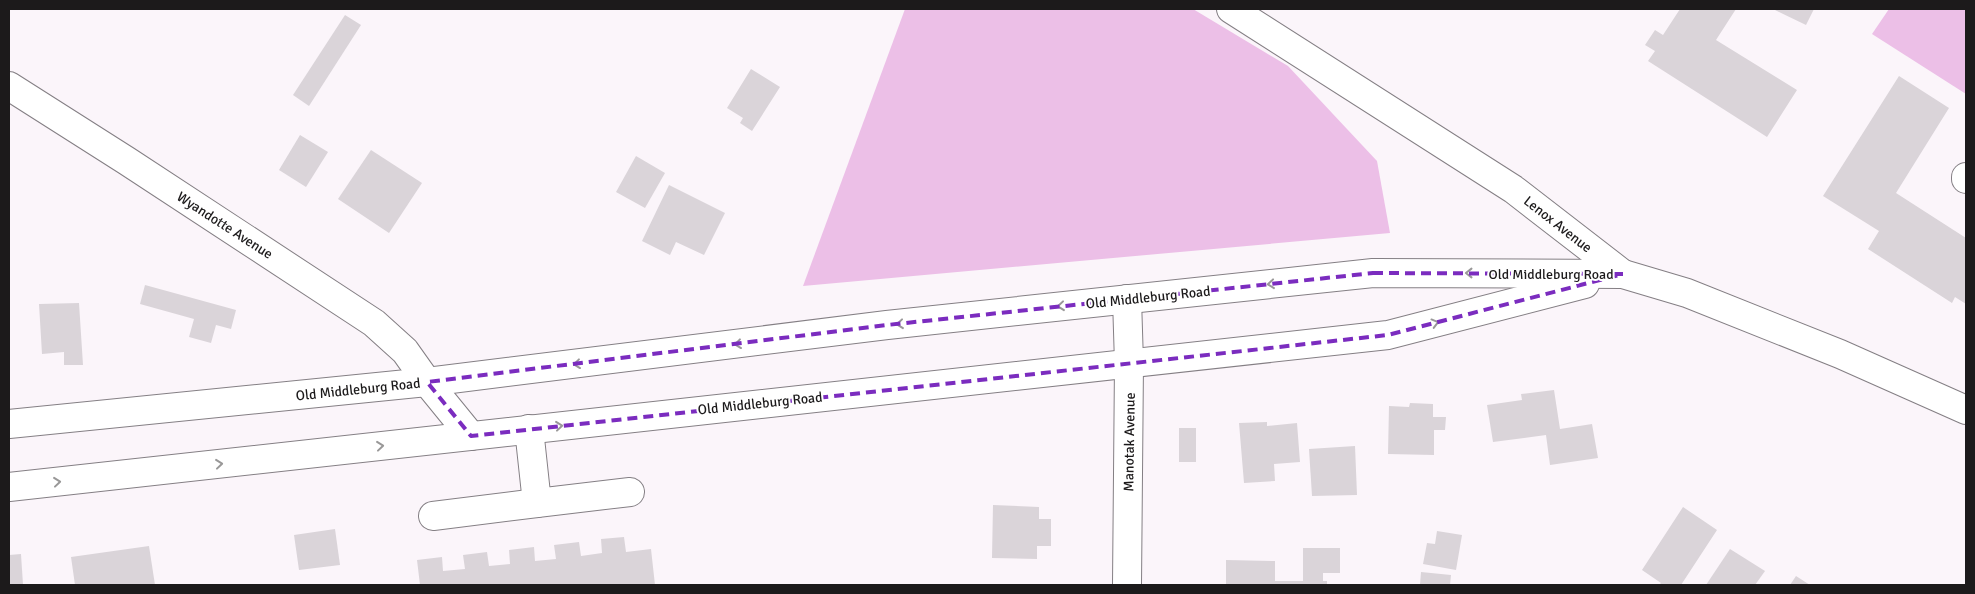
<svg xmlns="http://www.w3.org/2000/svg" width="1975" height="594" font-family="Signika,sans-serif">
<rect width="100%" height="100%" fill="#fbf5fa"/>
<g fill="#ecbfe7">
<polygon points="905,9 1193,9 1288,66 1377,161 1390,233 803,286"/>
<polygon points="1889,9 1966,9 1966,94 1872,34"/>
</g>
<g fill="#dad4d9">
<polygon points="1680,9 1736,9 1716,40 1797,90 1767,137 1648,61 1655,51 1645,45 1655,30 1663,35"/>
<polygon points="1773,9 1814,9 1806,25"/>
<polygon points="345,15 361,25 309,106 293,95"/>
<polygon points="751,69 780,87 752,131 740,123 743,118 727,108"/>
<polygon points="1899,76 1949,108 1896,193 1966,238 1966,304 1955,297 1952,303 1868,249 1879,231 1823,196"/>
<polygon points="300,135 328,152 306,187 279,170"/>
<polygon points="371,150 422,183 389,233 338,199"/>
<polygon points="636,156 665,173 645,208 616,192"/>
<polygon points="669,185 725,213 704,255 676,242 670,255 642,241"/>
<polygon points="145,285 236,310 231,329 216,325 211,343 189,337 194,319 140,304"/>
<polygon points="79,303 83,365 64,365 64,352 42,354 39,304"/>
<polygon points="1554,390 1560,429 1592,424 1598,458 1550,465 1546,435 1493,442 1487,405 1522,400 1521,394"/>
<polygon points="1410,403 1433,404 1433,417 1446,417 1445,430 1434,430 1434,455 1388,454 1389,406 1409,407"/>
<polygon points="1267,422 1267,426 1297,423 1300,462 1274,464 1275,481 1244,483 1239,423"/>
<rect x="1179" y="428" width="17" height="34"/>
<polygon points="1355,446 1357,495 1312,496 1309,449"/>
<polygon points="993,505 1039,507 1039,519 1051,519 1051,546 1037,546 1037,559 992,558"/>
<polygon points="1683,507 1717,530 1681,585 1659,585 1661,583 1642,570"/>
<polygon points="335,529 340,565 299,570 294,535"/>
<polygon points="1437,531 1462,535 1456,570 1423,564 1427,543 1435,544"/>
<polygon points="624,537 626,552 651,549 655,585 420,585 417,560 442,557 443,571 465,569 463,555 487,552 489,566 510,564 509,550 534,547 535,561 556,559 554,545 579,542 581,556 602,553 601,539"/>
<polygon points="149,546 155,585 75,585 71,557"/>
<polygon points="1303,548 1340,548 1340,573 1323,573 1323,581 1327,581 1327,585 1226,585 1226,560 1275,561 1275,581 1303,581"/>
<polygon points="1730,549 1765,571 1755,585 1706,585"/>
<polygon points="21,554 23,585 9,585 9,555"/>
<polygon points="1421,572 1451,575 1450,585 1420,585"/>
<polygon points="1796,576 1810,585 1790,585"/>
</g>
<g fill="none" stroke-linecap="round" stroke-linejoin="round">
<defs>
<g id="minor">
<polyline points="1231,9 1513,189 1623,274"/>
<polyline points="9,86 127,161 374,323 405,351 427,382"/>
<polyline points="1966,177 1966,179"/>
<polyline points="1127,299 1129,363 1127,585"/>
<polyline points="529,429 537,503 630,492"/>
<polyline points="433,516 537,503"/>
</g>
<g id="major">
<polyline points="427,382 471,436"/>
<polyline points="9,424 427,382 887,325 1373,273 1623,274 1687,293 1840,354 1966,410"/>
<polyline points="9,487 1388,335 1585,284"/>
</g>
</defs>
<use href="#minor" stroke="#847f84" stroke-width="30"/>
<use href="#major" stroke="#847f84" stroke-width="30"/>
<use href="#minor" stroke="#fff" stroke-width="28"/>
<use href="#major" stroke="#fff" stroke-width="28"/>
</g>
<defs><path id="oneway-chevron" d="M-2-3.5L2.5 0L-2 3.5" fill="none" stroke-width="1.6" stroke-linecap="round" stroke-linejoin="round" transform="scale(1.25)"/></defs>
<g stroke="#999898">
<use href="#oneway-chevron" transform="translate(1469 273) rotate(-180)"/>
<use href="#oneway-chevron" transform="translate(1271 284) rotate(174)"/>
<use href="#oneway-chevron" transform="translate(1061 306) rotate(174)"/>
<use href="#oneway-chevron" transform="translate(1435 323) rotate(-15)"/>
<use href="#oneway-chevron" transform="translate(900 324) rotate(174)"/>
<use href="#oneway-chevron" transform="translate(738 344) rotate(173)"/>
<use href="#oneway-chevron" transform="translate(577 364) rotate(173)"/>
<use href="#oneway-chevron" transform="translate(559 426) rotate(-6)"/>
<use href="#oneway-chevron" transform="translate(380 446) rotate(-6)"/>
<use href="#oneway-chevron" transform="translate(219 464) rotate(-6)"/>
<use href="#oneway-chevron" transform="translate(57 482) rotate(-6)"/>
</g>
<path fill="none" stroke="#7b2cbf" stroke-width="4" stroke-dasharray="10 6" stroke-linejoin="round" d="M1373 273 1623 274 1388 335 471 436 427 382 887 325Z"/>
<g text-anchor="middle" stroke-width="4" stroke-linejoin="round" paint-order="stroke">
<g font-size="14" fill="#1c1a1b" stroke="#fff">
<text transform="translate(1558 224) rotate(38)" y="5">Lenox Avenue</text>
<text transform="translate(225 225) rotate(33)" y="5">Wyandotte Avenue</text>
<text x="1551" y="279">Old Middleburg Road</text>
<text transform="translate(1148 297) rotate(-6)" y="5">Old Middleburg Road</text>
<text transform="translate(358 389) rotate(-6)" y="5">Old Middleburg Road</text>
<text transform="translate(760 403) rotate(-6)" y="5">Old Middleburg Road</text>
<text transform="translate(1129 442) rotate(-89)" y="5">Manotak Avenue</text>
</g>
</g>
<rect width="1975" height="594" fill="none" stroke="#1c1a1b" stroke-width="20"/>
</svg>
